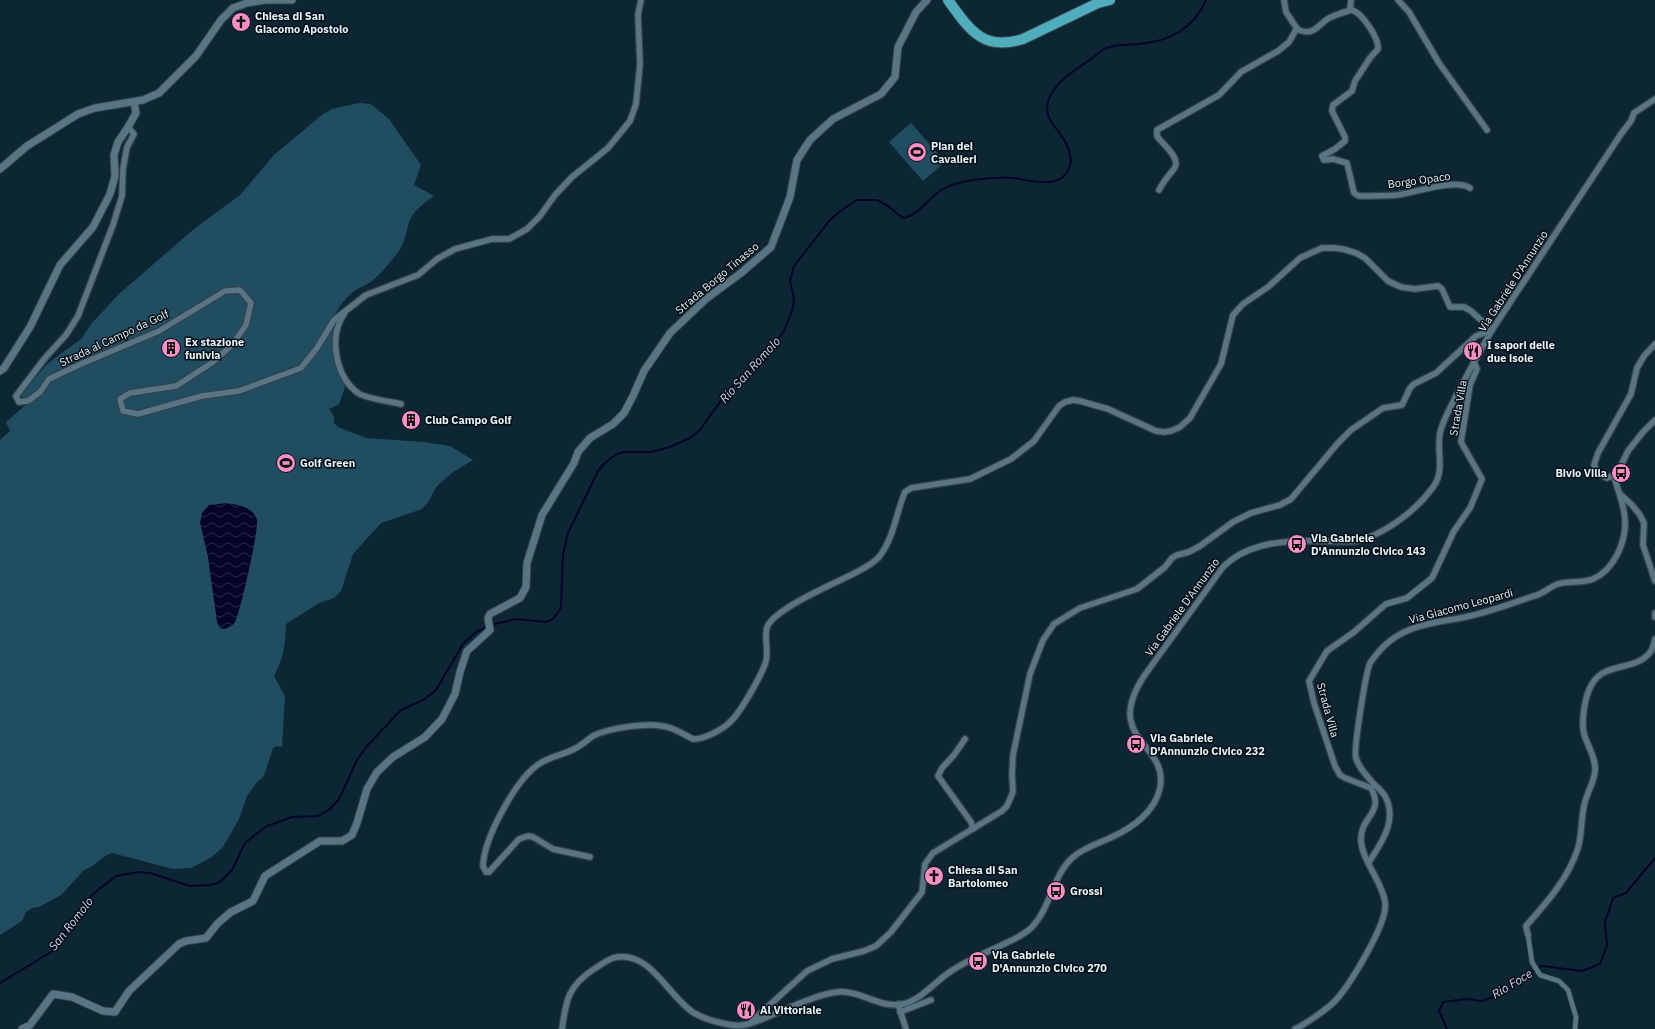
<svg xmlns="http://www.w3.org/2000/svg" width="1655" height="1029" font-family="'IBM Plex Sans',sans-serif">
<defs>
<pattern id="water-waves" width="16" height="10" patternUnits="userSpaceOnUse"><rect width="16" height="10" fill="#070429"/><path d="M0 5q4-4 8 0t8 0" fill="none" stroke="#2b2949"/></pattern>
</defs>
<rect width="100%" height="100%" fill="#0c2733"/>
<g fill="#214d61">
<path d="M359 103 371 104 389 119 421 165 414 185 434 196C425 202 413 211 409 222 406 232 405 242 399 251 391 261 382 273 372 281 368 284 363 286 359 288 347 295 339 306 333 318L338 325 334 340 335 363 345 387 339 404 329 409 334 416V423L338 427 366 438 424 442 450 446 473 460 453 472 437 486 428 502 422 509 381 523 353 554 341 591 334 598 319 603 286 624C285 646 284 657 274 676L285 696 282 747 277 746 273 748 264 776 257 782 247 796 239 819 223 847 212 857 191 868 173 869 112 853 105 856 91 867 84 870 61 895 39 907 32 908 26 912 22 921 0 935V440L10 431 6 422 28 403 21 396 23 392 47 364 81 339 92 323 119 294 194 229 240 195 274 155 323 114 332 109Z"/>
<polygon points="911,123 945,162 923,181 889,142"/>
</g>
<path fill="url(#water-waves)" d="M227 503C238 505 254 507 257 520 259 530 240 613 235 622 233 626 228 627 225 629L220 628 217 622 208 557 200 523 202 513 209 505Z"/>
<g fill="none" stroke-linecap="round" stroke-linejoin="round">
<g stroke="#070429" stroke-width="2">
<path d="M491 625 516 619 546 622 553 619 561 608 563 555 568 533 598 471 604 464 615 455 623 452H651L670 447 690 438 699 431 728 391 767 354 784 331 793 308 794 299 790 280 794 266 830 220 839 212 857 200H877L888 206 900 216 904 218C920 214 929 197 943 189 957 181 975 180 991 178 998 178 1005 177 1012 178 1033 180 1065 193 1071 161 1070 152 1066 142 1061 135 1056 127 1047 120 1047 109 1047 86 1075 70 1091 59 1096 55 1101 51 1106 48 1116 44 1128 45 1139 44 1170 41 1193 29 1206 0"/>
<polyline points="0,983 51,952 93,894 116,876 138,872 150,873 190,886 211,885 220,882 232,870 245,843 256,834 267,826 292,817 318,816 330,809 339,799 357,760 366,747 401,710 425,699 436,690 463,644 476,632 487,627"/>
<polyline points="1447,1029 1439,1011 1443,1002 1466,999 1482,1001 1500,994 1528,974 1542,966 1582,971 1600,964 1607,945 1605,922 1613,898 1626,893 1655,858"/>
</g>
<defs>
<polyline id="pedestrian" points="1528,935 1532,962 1540,975 1559,981 1568,990 1576,1017 1575,1029"/>
<g id="minor">
<path d="M1284 0 1286 12 1298 30C1313 35 1316 28 1326 20 1329 17 1347 11 1352 10 1362 13 1379 38 1378 49L1370 58 1355 81 1352 91 1333 105 1332 111 1345 137V141L1335 149 1322 156 1324 160 1333 159 1347 163 1354 193 1359 196C1372 196 1384 196 1397 195 1414 193 1455 178 1470 188"/>
<polyline points="1398,0 1409,12 1439,63 1487,130"/>
<polyline points="1350,10 1351,0"/>
<polyline points="128,127 134,134 127,147 123,169 122,196 113,225 78,316 66,335 45,358 16,396 19,402 28,401 40,392 49,379 81,364 159,331 225,291 240,290 251,303 246,325 232,345 213,362 176,386 130,393 120,399 123,411 138,414 202,396 239,391 301,368 317,348 334,320 366,295 418,275 437,259 455,249 492,239 509,239 527,229 540,216 555,195 572,177 608,148 630,121 636,104 640,64 638,15 641,0"/>
<path d="M1159 190C1163 182 1168 176 1174 169 1182 158 1162 144 1157 136V130L1219 95 1241 72 1278 51 1289 42 1297 28"/>
<path d="M344 314C328 338 336 377 358 393 364 398 392 402 401 404"/>
<polyline points="1655,344 1644,356 1637,368 1631,394 1598,453 1594,465 1599,474 1607,478 1617,474 1628,451 1643,432 1655,420"/>
<polyline points="1620,494 1632,505 1640,515 1644,523 1643,545 1655,581"/>
<polyline points="1655,613 1655,617"/>
<polyline points="965,739 954,755 942,768 938,776 971,822 973,829"/>
<path d="M590 857 553 849 533 837 528 836 519 839 489 872H486L483 866C484 838 516 779 539 764 550 756 564 755 576 748 582 745 587 740 593 736 608 728 646 723 662 726 673 727 683 734 693 739 703 740 724 729 731 721 740 713 763 673 766 661 769 651 763 633 768 625 779 607 831 585 851 575 860 570 872 565 879 557 894 538 896 513 905 492L911 488 970 479 1011 459 1034 441 1059 406 1065 402 1073 400 1080 401 1108 409 1156 431 1164 432 1171 431 1180 427 1190 418 1221 364 1233 315 1243 304 1268 287 1300 258 1322 248H1334L1343 249 1356 253 1365 258 1388 281 1401 287 1415 289 1438 286 1442 289 1450 307H1464L1471 311 1492 330"/>
<path d="M1369 862C1382 842 1398 820 1385 796 1382 791 1377 787 1373 783 1366 775 1359 768 1356 758 1353 750 1366 672 1370 663 1375 656 1383 646 1390 641 1412 623 1444 622 1470 616 1492 611 1513 603 1534 596 1543 594 1549 587 1558 584 1568 580 1582 584 1593 579 1614 570 1626 542 1625 521 1625 508 1619 493 1615 480L1617 474"/>
<path d="M1528 935 1526 926C1547 902 1568 879 1578 848 1582 835 1581 819 1584 806 1586 794 1594 783 1595 771 1596 759 1589 748 1585 737 1580 724 1585 695 1592 684 1605 661 1637 672 1651 651 1653 648 1654 643 1655 639"/>
<polyline points="898,1004 906,1029"/>
<polyline points="900,1012 931,1000"/>
<polyline points="752,1021 807,971 832,959 864,951 876,946 891,932 922,892 925,864 933,853 1002,811 1007,806 1013,792 1012,775 1013,755 1030,674 1043,640 1054,624 1080,608 1137,589 1165,567 1172,558 1177,555 1189,552 1200,546 1233,522 1251,513 1280,505 1291,499 1338,443 1351,430 1383,408 1402,405 1410,388 1414,384 1436,373 1476,336 1492,330"/>
<path d="M562 1029C566 1000 568 986 594 969 599 966 607 960 613 958 650 948 668 997 694 1013 706 1020 719 1023 732 1025 744 1027 756 1022 767 1017 787 1009 817 994 838 992 861 990 880 1009 903 1004 920 1000 933 984 947 974 964 961 986 953 1006 943 1015 939 1025 934 1032 927 1051 907 1052 877 1072 858 1084 847 1098 844 1112 837 1132 828 1155 812 1160 788 1169 742 1102 741 1144 676L1223 567C1245 545 1277 541 1307 541 1323 540 1340 543 1356 541 1382 536 1414 512 1430 491 1447 472 1436 455 1440 433 1443 419 1451 407 1457 394 1468 373 1480 351 1492 330L1621 134 1631 121 1634 113 1655 99"/>
<path d="M1295 1029C1306 1024 1327 1009 1335 1001 1349 986 1389 922 1385 902 1382 881 1362 861 1361 840 1360 816 1385 814 1371 788L1345 778 1340 775 1335 766 1314 703 1309 681 1327 651 1354 632 1386 604 1407 598 1432 578 1454 531 1470 508 1482 479 1461 442 1470 385 1477 369 1474 362"/>
</g>
<g id="tertiary">
<polyline points="0,169 27,146 78,114 95,108 143,100 159,93 196,56 221,20 233,8 247,3 265,0 292,0"/>
<polyline points="0,371 4,368 30,327 60,265 93,227 110,194 115,176 114,155 118,142 128,127 136,113 134,102"/>
<polyline points="22,1029 30,1025 53,994 72,997 103,1011 115,1012 129,991 179,944 186,941 206,938 218,923 231,912 253,901 265,876 320,841 342,841 352,835 357,823 367,789 377,772 393,757 425,737 442,719 455,694 460,672 467,651 490,630 488,618 490,614 520,598 526,587 527,563 542,515 574,463 578,452 590,438 613,424 624,413 633,396 644,371 670,333 706,299 741,273 771,247 790,197 797,160 810,140 833,119 881,94 895,77 898,47 916,12 927,0"/>
</g>
<path id="trunk" d="M948 0C969 29 983 52 1023 39L1098 3 1110 0"/>
</defs>
<use href="#pedestrian" stroke="#33424c" stroke-width="6"/>
<use href="#minor" stroke="#33424c" stroke-width="8"/>
<use href="#tertiary" stroke="#33424c" stroke-width="9"/>
<use href="#trunk" stroke="#33424c" stroke-width="12"/>
<use href="#pedestrian" stroke="#597583" stroke-width="4.5"/>
<use href="#minor" stroke="#597583" stroke-width="5.5"/>
<use href="#tertiary" stroke="#597583" stroke-width="7"/>
<use href="#trunk" stroke="#50adbb" stroke-width="10"/>
</g>
<defs>
<symbol id="church-disc" viewBox="-11 -11 22 22"><circle r="9.5" fill="#fb8fc5" stroke="#050e14"/><path d="M-1.2-6h2.4v3.5h3.3v2.4h-3.3V6h-2.4V-.1h-3.3v-2.4h3.3Z" fill="#111"/></symbol>
<symbol id="stadium-disc" viewBox="-11 -11 22 22"><circle r="9.5" fill="#fb8fc5" stroke="#050e14"/><path d="M0-5a6.5 5 0 1 0 0 10a6.5 5 0 1 0 0-10ZM-3.5-1.8h7v3.6h-7Z" fill="#111"/></symbol>
<symbol id="building-disc" viewBox="-11 -11 22 22"><circle r="9.5" fill="#fb8fc5" stroke="#050e14"/><path d="M-4-6H4V6H1V3H-1V6H-4ZM-2.5-4.3h1.7v1.8h-1.7ZM.8-4.3h1.7v1.8H.8ZM-2.5-1h1.7V.8h-1.7ZM.8-1h1.7V.8H.8Z" fill="#111"/></symbol>
<symbol id="restaurant-disc" viewBox="-11 -11 22 22"><circle r="9.5" fill="#fb8fc5" stroke="#050e14"/><path d="M-5-6h1v4h1v-4h1v4h1v-4h1v5L-1.5 .5V6h-2V.5L-5-1ZM5-6V6H3V1.5H1.5Q1.5-4 5-6Z" fill="#111"/></symbol>
<symbol id="bus-disc" viewBox="-11 -11 22 22"><circle r="9.5" fill="#fb8fc5" stroke="#050e14"/><path d="M-5-6H5V4H4V6H2V4H-2V6H-4V4H-5ZM-3.5-4V0h7V-4ZM-3.5 1.2v1.5H-2V1.2ZM2 1.2v1.5H3.5V1.2Z" fill="#111"/></symbol>
</defs>
<g fill-rule="evenodd">
<use href="#church-disc" x="230" y="11" width="22" height="22"/>
<use href="#stadium-disc" x="906" y="141" width="22" height="22"/>
<use href="#building-disc" x="160" y="337" width="22" height="22"/>
<use href="#restaurant-disc" x="1462" y="340" width="22" height="22"/>
<use href="#building-disc" x="400" y="409" width="22" height="22"/>
<use href="#stadium-disc" x="275" y="452" width="22" height="22"/>
<use href="#bus-disc" x="1610" y="462" width="22" height="22"/>
<use href="#bus-disc" x="1286" y="533" width="22" height="22"/>
<use href="#bus-disc" x="1125" y="733" width="22" height="22"/>
<use href="#church-disc" x="923" y="865" width="22" height="22"/>
<use href="#bus-disc" x="1045" y="880" width="22" height="22"/>
<use href="#bus-disc" x="967" y="950" width="22" height="22"/>
<use href="#restaurant-disc" x="735" y="999" width="22" height="22"/>
</g>
<g text-anchor="middle" stroke-width="3" stroke-linejoin="round" paint-order="stroke">
<g font-size="11" font-weight="bold" fill="#e6f6fe" stroke="#050e14" text-anchor="start">
<text x="255" y="20">Chiesa di San<tspan x="255" dy="13">Giacomo Apostolo</tspan></text>
<text x="931" y="150">Pian dei<tspan x="931" dy="13">Cavalieri</tspan></text>
<text x="185" y="346">Ex stazione<tspan x="185" dy="13">funivia</tspan></text>
<text x="1487" y="349">I sapori delle<tspan x="1487" dy="13">due isole</tspan></text>
<text x="425" y="424">Club Campo Golf</text>
<text x="300" y="467">Golf Green</text>
<text x="1607" y="477" text-anchor="end">Bivio Villa</text>
<text x="1311" y="542">Via Gabriele<tspan x="1311" dy="13">D'Annunzio Civico 143</tspan></text>
<text x="1150" y="742">Via Gabriele<tspan x="1150" dy="13">D'Annunzio Civico 232</tspan></text>
<text x="948" y="874">Chiesa di San<tspan x="948" dy="13">Bartolomeo</tspan></text>
<text x="1070" y="895">Grossi</text>
<text x="992" y="959">Via Gabriele<tspan x="992" dy="13">D'Annunzio Civico 270</tspan></text>
<text x="760" y="1014">Al Vittoriale</text>
</g>
<g font-size="11" fill="#e6f6fe" stroke="#050e14">
<text transform="translate(1419 180) rotate(-8)" y="4">Borgo Opaco</text>
<text transform="translate(717 278) rotate(-40)" y="4">Strada Borgo Tinasso</text>
<text transform="translate(1513 281) rotate(-57)" y="4">Via Gabriele D'Annunzio</text>
<text transform="translate(114 338) rotate(-25)" y="4">Strada al Campo da Golf</text>
<text transform="translate(1458 408) rotate(-80)" y="4">Strada Villa</text>
<text transform="translate(1461 606) rotate(-15)" y="4">Via Giacomo Leopardi</text>
<text transform="translate(1182 607) rotate(-54)" y="4">Via Gabriele D'Annunzio</text>
<text transform="translate(1328 710) rotate(75)" y="4">Strada Villa</text>
</g>
<g font-size="12" font-style="italic" fill="#d2d7f5" stroke="#050e14">
<text transform="translate(750 370) rotate(-48)" y="4">Rio San Romolo</text>
<text transform="translate(71 924) rotate(-52)" y="4">San Romolo</text>
<text transform="translate(1512 984) rotate(-31)" y="4">Rio Foce</text>
</g>
</g>
</svg>
